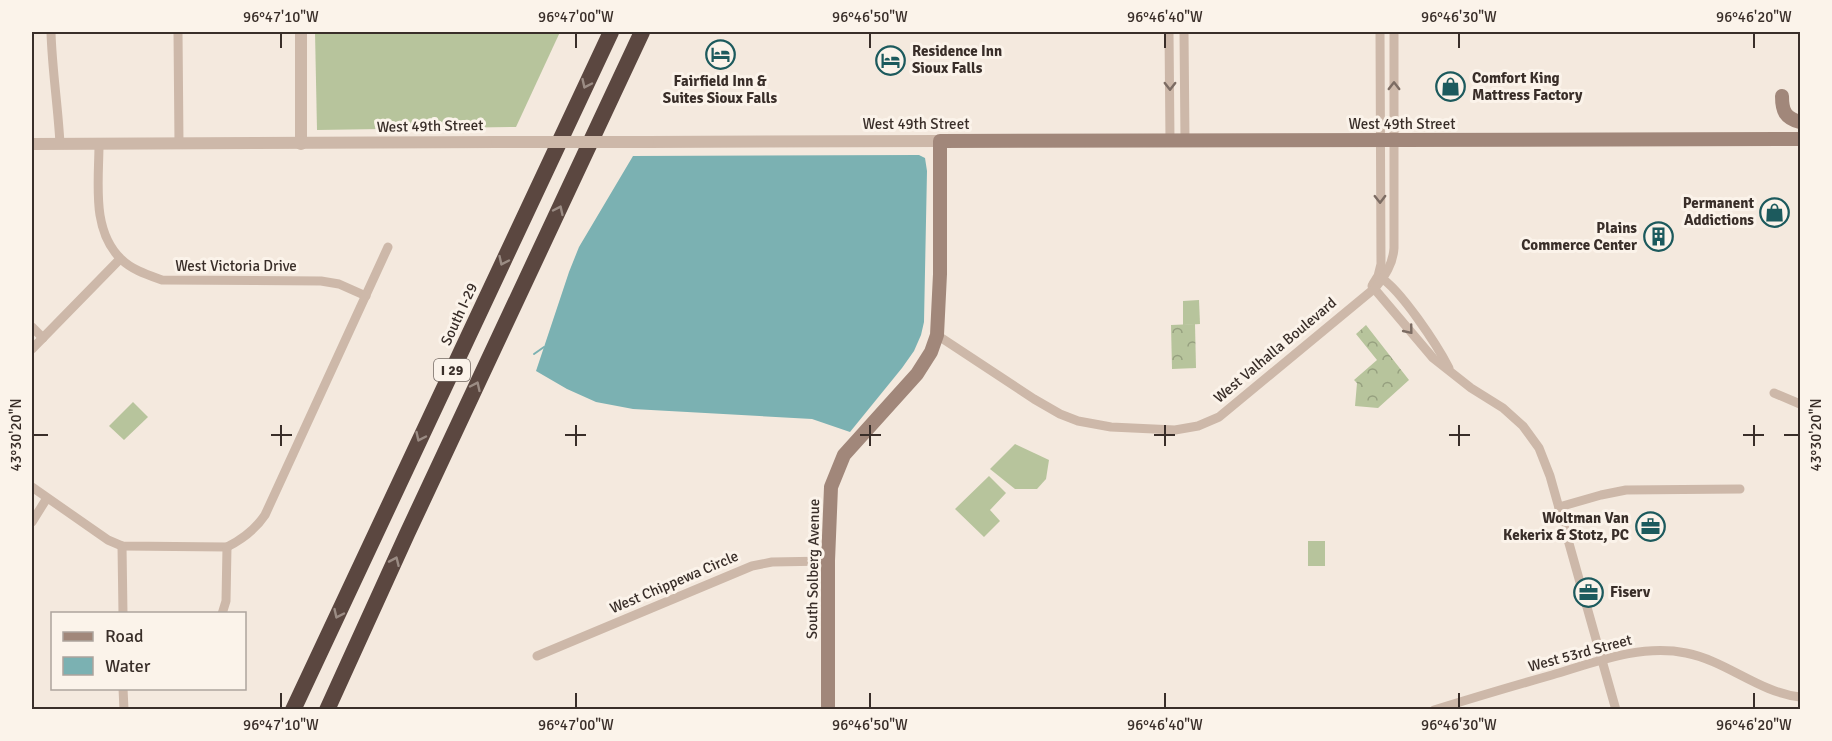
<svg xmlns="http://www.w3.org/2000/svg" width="1832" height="741" font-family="Signika,sans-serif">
<defs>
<pattern id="park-crowns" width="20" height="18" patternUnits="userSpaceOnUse" patternTransform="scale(1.5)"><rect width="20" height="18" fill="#b7c49c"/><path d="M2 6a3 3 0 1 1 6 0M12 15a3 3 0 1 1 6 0" fill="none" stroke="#96a07f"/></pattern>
</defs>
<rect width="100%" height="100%" fill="#f4e9de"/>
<g fill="#b7c49c">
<polygon points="315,32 560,32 516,127 317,130"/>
<polygon points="1199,300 1200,324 1183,325 1183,301"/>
<polygon points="133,402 148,417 124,440 109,426"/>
<polygon points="1015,444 1049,460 1046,479 1037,489 1015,489 990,469"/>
<polygon points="989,476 1006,493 990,510 1000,521 984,537 955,509"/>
<rect x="1308" y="541" width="17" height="25"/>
</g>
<g fill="url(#park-crowns)">
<polygon points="1195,324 1196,368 1172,369 1171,325"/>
<polygon points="1366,325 1409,380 1378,408 1355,406 1357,383 1354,380 1377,360 1356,334"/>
</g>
<polygon fill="#7bb1b2" points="919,155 925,158 927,171 924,322 921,335 914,351 902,368 850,432 812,419 633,409 596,402 567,389 536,371 569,272 579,247 633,156"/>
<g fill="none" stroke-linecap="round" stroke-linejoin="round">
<polyline stroke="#7bb1b2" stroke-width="2" points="534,354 544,347"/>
<g stroke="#cdb8a9" stroke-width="9">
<path d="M51 32C52 69 58 106 60 144"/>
<polyline points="178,32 179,144"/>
<polyline points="1169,32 1170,141"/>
<polyline points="1184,32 1185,141"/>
<path d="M99 144C99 182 91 230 121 259 132 270 148 275 162 280L321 281 339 284 366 296"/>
<path d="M1380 277C1401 290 1437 345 1449 368"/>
<polyline points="1373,284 1378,276 1381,264 1380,32"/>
<polyline points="1372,286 1433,358 1471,388 1503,408 1523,426 1539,448 1550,476 1616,710"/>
<polyline points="32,327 43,338"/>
<path d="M937 335 1034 399 1060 414 1078 421 1111 427 1175 430 1198 426 1219 417 1375 288C1385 276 1393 264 1394 248V32"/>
<polyline points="32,349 120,259"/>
<polyline points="1774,393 1800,404"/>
<path d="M32 487 108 540 122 546 227 547C243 539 255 530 265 515L388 247"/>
<polyline points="1559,507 1601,495 1626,490 1740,489"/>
<polyline points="32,522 47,498"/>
<polyline points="122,546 123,614"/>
<polyline points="222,614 226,601 227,547"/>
<polyline points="537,656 752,566 772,562 828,561"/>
<polyline points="123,688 124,710"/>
<path d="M1434 710C1473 698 1513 686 1552 675 1596 662 1640 644 1686 653 1727 661 1758 692 1800 697"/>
</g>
<g stroke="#cdb8a9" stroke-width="12">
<polyline points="301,32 301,144"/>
<polyline points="648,142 940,141"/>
<polyline points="32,144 497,142"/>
</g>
<g stroke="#a1877a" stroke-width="14">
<path d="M1782 96C1782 111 1785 118 1800 122"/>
<polyline points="828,710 828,561 831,487 844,455 917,374 931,352 937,335 940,274 940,141 1800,139"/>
</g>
<g stroke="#5b4740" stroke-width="16">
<polyline points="293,710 611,32"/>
<polyline points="327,710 407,534 642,32"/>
</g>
<polyline stroke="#cdb8a9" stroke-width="12" points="497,142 648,142"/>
</g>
<defs><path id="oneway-chevron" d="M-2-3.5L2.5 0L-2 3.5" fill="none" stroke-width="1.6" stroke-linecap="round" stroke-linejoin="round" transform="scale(1.5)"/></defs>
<g stroke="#9b8c84">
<use href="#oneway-chevron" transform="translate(586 84) rotate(115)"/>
<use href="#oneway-chevron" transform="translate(559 210) rotate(-65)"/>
<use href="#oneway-chevron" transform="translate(503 261) rotate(115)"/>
<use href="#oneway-chevron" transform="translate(476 386) rotate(-65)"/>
<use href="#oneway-chevron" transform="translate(420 437) rotate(115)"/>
<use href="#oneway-chevron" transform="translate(395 561) rotate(-66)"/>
<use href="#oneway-chevron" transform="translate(338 614) rotate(115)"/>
</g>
<g stroke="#7c6c63">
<use href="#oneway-chevron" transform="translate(1170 86) rotate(90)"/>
<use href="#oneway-chevron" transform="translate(1394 86) rotate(-90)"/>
<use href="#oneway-chevron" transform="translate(1380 199) rotate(89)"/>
<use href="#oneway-chevron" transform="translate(1409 330) rotate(51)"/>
</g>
<path fill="none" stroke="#392e29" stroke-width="2" d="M281 33V48M576 33V48M870 33V48M1165 33V48M1459 33V48M1754 33V48M281 425V446M576 425V446M870 425V446M1165 425V446M1459 425V446M1754 425V446M33 435H48M271 435H292M565 435H586M860 435H881M1154 435H1175M1449 435H1470M1743 435H1764M1784 435H1799M281 693V708M576 693V708M870 693V708M1165 693V708M1459 693V708M1754 693V708"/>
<defs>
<symbol id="hotel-ring" viewBox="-11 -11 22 22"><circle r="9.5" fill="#fbf3ea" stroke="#1c5a5d" stroke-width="1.5"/><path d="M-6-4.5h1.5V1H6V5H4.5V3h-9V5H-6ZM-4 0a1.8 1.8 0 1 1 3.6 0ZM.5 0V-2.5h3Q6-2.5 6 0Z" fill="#1c5a5d"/></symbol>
<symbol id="shop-ring" viewBox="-11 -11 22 22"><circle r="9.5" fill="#fbf3ea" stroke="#1c5a5d" stroke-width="1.5"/><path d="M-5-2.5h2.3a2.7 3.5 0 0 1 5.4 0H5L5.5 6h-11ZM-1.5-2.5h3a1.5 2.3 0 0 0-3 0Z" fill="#1c5a5d"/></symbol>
<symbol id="building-ring" viewBox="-11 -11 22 22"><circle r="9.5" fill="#fbf3ea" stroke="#1c5a5d" stroke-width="1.5"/><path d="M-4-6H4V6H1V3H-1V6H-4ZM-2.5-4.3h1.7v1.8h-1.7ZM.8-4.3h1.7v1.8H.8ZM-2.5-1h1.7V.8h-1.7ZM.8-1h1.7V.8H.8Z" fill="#1c5a5d"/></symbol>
<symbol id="office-ring" viewBox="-11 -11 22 22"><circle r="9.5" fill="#fbf3ea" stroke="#1c5a5d" stroke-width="1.5"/><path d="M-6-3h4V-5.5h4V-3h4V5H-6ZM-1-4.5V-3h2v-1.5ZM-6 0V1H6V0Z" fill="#1c5a5d"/></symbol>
</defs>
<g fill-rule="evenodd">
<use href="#hotel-ring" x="704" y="38" width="33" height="33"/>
<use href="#hotel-ring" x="874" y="44" width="33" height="33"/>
<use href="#shop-ring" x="1434" y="70" width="33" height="33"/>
<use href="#shop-ring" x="1758" y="196" width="33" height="33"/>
<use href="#building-ring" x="1642" y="220" width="33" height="33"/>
<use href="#office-ring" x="1634" y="510" width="33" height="33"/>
<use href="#office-ring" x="1572" y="576" width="33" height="33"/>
</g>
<g text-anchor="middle" stroke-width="6" stroke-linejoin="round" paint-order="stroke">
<rect fill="#fbf3ea" stroke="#736963" stroke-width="1.5" x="434" y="359" width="36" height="22" rx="4.5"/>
<g font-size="14" font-weight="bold" fill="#392e29">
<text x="452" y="375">I 29</text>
</g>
<g font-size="15" font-weight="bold" fill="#392e29" stroke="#fbf3ea" text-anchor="start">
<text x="912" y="56">Residence Inn<tspan x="912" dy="17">Sioux Falls</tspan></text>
<text x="1472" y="83">Comfort King<tspan x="1472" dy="17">Mattress Factory</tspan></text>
<text x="720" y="86" text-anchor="middle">Fairfield Inn &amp;<tspan x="720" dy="17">Suites Sioux Falls</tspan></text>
<text x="1754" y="208" text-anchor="end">Permanent<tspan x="1754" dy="17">Addictions</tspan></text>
<text x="1637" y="233" text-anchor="end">Plains<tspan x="1637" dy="17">Commerce Center</tspan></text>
<text x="1629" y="523" text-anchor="end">Woltman Van<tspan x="1629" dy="17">Kekerix &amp; Stotz, PC</tspan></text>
<text x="1610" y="597">Fiserv</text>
</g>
<g font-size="15" fill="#392e29" stroke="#fbf3ea">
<text x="916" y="129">West 49th Street</text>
<text x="1402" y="129">West 49th Street</text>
<text transform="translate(430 126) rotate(-1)" y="5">West 49th Street</text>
<text x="236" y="271">West Victoria Drive</text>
<text transform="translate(459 314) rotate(-65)" y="5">South I-29</text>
<text transform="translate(1275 350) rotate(-40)" y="5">West Valhalla Boulevard</text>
<text transform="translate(813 569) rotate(-89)" y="5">South Solberg Avenue</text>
<text transform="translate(674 582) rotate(-23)" y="5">West Chippewa Circle</text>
<text transform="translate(1580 653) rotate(-15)" y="5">West 53rd Street</text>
</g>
</g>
<rect width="1832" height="741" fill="none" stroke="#fbf3ea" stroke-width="66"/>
<rect x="51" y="612" width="195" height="78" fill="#fbf3ea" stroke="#ada49d" stroke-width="1.5"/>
<rect x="63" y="632" width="30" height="9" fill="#a1877a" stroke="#ada49d" stroke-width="1.5"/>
<text x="105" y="642" font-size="18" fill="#392e29">Road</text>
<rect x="63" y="657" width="30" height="18" fill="#7bb1b2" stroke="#ada49d" stroke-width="1.5"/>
<text x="105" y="672" font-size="18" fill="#392e29">Water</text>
<rect x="33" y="33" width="1766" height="675" fill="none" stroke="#392e29" stroke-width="2"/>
<g font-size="15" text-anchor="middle" fill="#392e29">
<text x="281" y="22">96°47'10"W</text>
<text x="576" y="22">96°47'00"W</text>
<text x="870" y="22">96°46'50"W</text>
<text x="1165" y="22">96°46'40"W</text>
<text x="1459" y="22">96°46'30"W</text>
<text x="1754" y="22">96°46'20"W</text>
<text transform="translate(16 435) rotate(-90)" y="5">43°30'20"N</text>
<text transform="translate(1816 435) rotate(-90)" y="5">43°30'20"N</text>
<text x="281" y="730">96°47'10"W</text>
<text x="576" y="730">96°47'00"W</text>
<text x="870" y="730">96°46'50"W</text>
<text x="1165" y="730">96°46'40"W</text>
<text x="1459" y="730">96°46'30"W</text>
<text x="1754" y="730">96°46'20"W</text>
</g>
</svg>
